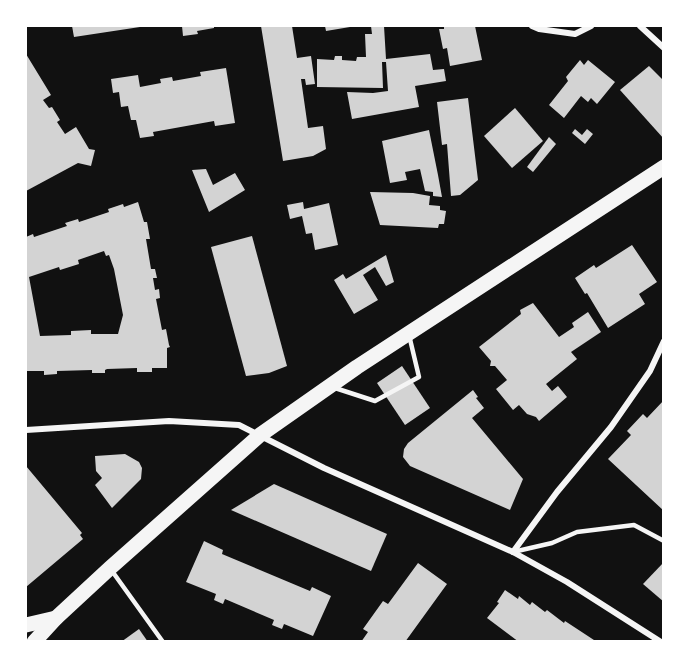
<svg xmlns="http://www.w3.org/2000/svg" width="689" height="667" font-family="'Noto Sans',sans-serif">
<rect width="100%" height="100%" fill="#111"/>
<g fill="#d3d3d3" fill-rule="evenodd">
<polygon points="72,26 140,26 140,27 74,37"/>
<polygon points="182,26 214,26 214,28 197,31 198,34 183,36"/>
<polygon points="261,26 292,26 297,58 311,56 315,84 306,85 305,79 301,79 308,128 323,126 326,149 313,156 283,161"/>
<polygon points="325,26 350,26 350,27 326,31"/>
<polygon points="371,26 384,26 386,59 430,54 433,70 444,69 446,81 415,86 419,107 352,119 347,92 373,93 388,91 386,62 382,62 383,88 317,87 317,59 334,60 335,56 342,56 342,60 356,61 357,57 366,57 365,34 372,34"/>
<polygon points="444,26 475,26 482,60 450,66 447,48 443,49 439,29 444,29"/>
<polygon points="26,54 51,95 43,100 49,108 52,107 60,120 57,122 65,134 76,127 89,149 95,150 91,166 78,163 26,191"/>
<polygon points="580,60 584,65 588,60 615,82 597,104 591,98 588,102 581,96 564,118 549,105 568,81 566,77"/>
<polygon points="649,66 664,81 664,139 620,90"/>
<polygon points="226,68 235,123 215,126 214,121 153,132 154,136 140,138 136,120 131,120 128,106 121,107 119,92 113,93 111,79 138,75 140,87 161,83 160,79 172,77 173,81 201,76 200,72"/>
<polygon points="468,98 478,180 460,195 451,196 447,144 442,145 437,102"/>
<polygon points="515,108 543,141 512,168 484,136"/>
<polygon points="575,129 582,135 587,129 593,134 585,144 572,133"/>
<polygon points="429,130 438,175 442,197 433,196 433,192 425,191 420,169 405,172 407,180 390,183 382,141"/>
<polygon points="549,137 556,144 533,172 527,167"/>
<polygon points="206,169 213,185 235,173 245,190 209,212 192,170"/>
<polygon points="370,192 413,193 430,196 429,205 440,206 440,210 446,211 444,224 439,224 438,228 380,225"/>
<path d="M138 202 144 222H147L150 239H146L151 269H155L157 278H153L155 290 159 289 160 298 156 299 162 330 166 329 169 345 170 347 167 348V368H152V372H137V368L107 369 105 370V373H92V370L57 371V374L44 375V371H26V237L33 234 34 237 67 226 65 223 78 219 79 222 109 212 108 209 123 204 124 207ZM104 251 106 256 109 255 114 269 123 315 118 334H91V330L71 331V335L40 336 29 277 59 267 60 270 79 264 78 260Z"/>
<polygon points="303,202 304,209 329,203 338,245 315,250 312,233 306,234 302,216 290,219 287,205"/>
<polygon points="252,236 287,366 269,373 246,376 211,247"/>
<polygon points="632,245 657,282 639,294 645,304 608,328 587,293 585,294 575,278 594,265 596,268"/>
<polygon points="386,255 394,282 386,286 375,267 363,275 378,300 354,314 334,280 343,274 346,279"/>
<polygon points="533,303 559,337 574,327 572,323 588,312 601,332 571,352 577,359 546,384 552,391 558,386 567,397 539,421 536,417 527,414 519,405 513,410 496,389 507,380 495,366 490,366 491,361 479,347 521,314 520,310"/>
<polygon points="402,366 430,408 405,425 377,383"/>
<polygon points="473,390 478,397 476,398 484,408 472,418 523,479 510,510 410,466 403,457 404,449 408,443"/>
<polygon points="664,400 664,511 608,459 631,435 627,431 643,414 647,418"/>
<polygon points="125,454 139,462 142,468 141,479 112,508 95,485 102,478 96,471 95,456"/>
<polygon points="26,466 82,533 80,535 83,539 26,587"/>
<polygon points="274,484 387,534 371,571 231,510"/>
<polygon points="204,541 223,550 222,554 310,591 312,587 331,596 313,636 284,624 282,629 272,625 274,620 225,599 223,604 214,600 216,594 186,582"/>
<polygon points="664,562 664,602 643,584"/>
<polygon points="418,563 447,584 405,642 361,642 368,632 363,629 383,601 388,604"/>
<polygon points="505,590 518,599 519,596 530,605 532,602 545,612 547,610 564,623 565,621 597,642 519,642 487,618 499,603 497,602"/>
<polygon points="139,629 148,642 121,642"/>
</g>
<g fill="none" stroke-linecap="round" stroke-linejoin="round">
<g stroke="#f5f5f5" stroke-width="4.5">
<polyline points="335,388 375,401 419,377 409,335"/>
<polyline points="513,552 552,543 577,532 634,525 664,541"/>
<polyline points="112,571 163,642"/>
</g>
<g stroke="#f5f5f5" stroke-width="6">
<polyline points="532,26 539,29 575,34 591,26"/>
<polyline points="640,26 664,48"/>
<polyline points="26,430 169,421 239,425 324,468 513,552 567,582 661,642"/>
<polyline points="513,552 557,492 611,427 650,371 664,341"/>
</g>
<g stroke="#f5f5f5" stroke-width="15">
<polyline points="26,625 56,618"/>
<polyline points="34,642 56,618 110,568 260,435 357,367 664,167"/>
</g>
</g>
<rect width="689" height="667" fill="none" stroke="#ffffff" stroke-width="54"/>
</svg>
